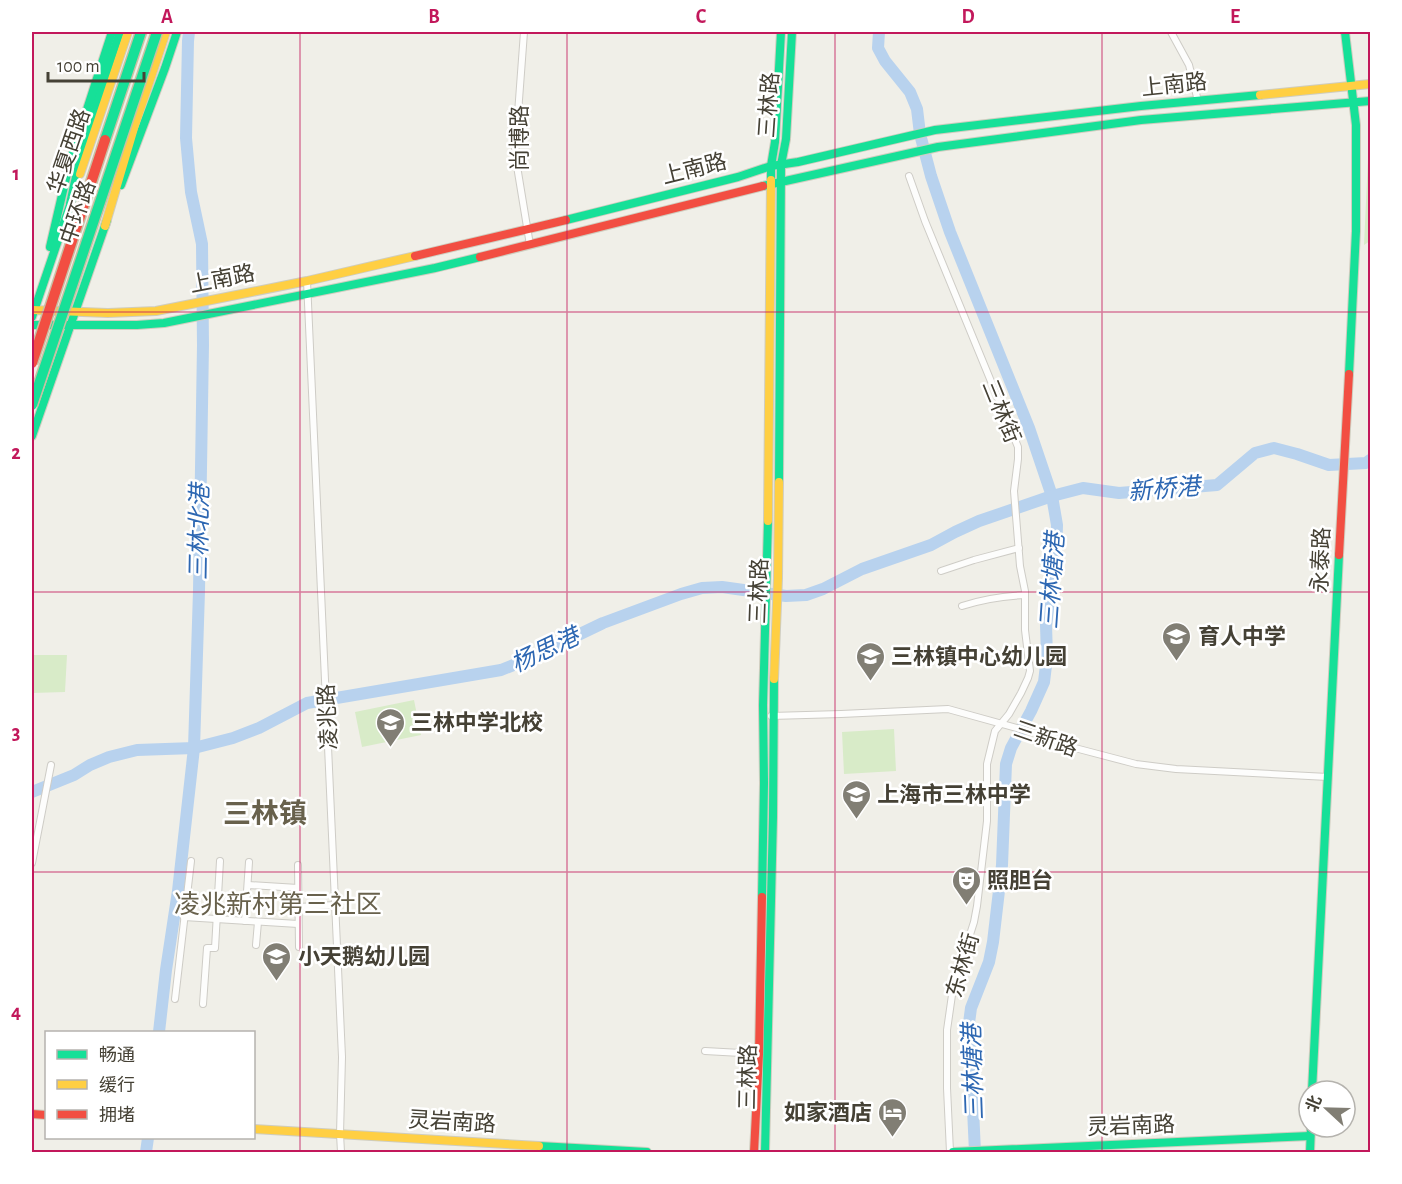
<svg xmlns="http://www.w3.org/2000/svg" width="1402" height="1184" font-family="'Alegreya Sans','Noto Sans SC',sans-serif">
<rect width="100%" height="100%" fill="#f0efe8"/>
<g fill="#d8ebc8">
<polygon points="1370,115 1370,241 1364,245"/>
<polygon points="32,655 67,655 65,692 32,693"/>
<polygon points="414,700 421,735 362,747 355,712"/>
<polygon points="894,729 896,771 844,774 842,732"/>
</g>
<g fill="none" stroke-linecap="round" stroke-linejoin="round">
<g stroke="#b8d2ee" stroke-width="12">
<polyline points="879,32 878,48 885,61 910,92 917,109 920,134 931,176 950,232 1029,428 1052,496 1057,525 1056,559 1046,625 1047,657 1044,682 1031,711 1011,748 1006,764 1002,865 993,942 989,962 971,1008 969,1023 975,1152"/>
<polyline points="32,792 74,775 90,765 109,757 137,750 194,748 233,738 259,728 307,703 501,670 526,660 603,623 681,594 702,588 722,587 786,596 806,595 823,589 862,569 931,545 955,532 979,521 1052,496 1083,488 1119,493 1217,485 1255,453 1274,448 1297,454 1329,465 1366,463 1370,460"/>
<polyline points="159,1032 166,970 178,891 194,748 199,591 203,345 202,244 191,192 186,138 188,41 189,32"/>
<polyline points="146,1152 148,1138"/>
</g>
<defs>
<g id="street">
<polyline points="524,32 515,154 530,245"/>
<polyline points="1171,32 1189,65 1198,101"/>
<polyline points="909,176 925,221 1018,447 1018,459 1014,491 1020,566 1025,591 1025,630 1030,671 1028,678 1021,693 1009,714 995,731 987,764 987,821 977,906 974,922 953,988 947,1030 947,1088 950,1152"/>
<polyline points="307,281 342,1057 340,1134 341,1152"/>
<polyline points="941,571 974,560 1019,548"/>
<path d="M962 606C983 599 1003 596 1025 595"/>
<polyline points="771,716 841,714 948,709 1042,735 1075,748 1136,764 1176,769 1328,777"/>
<polyline points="32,863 51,765"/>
<polyline points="298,865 299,947"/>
<polyline points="248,885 298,888"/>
<polyline points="298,907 335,905"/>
<polyline points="184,917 298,924"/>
<polyline points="245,921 249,862"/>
<polyline points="256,945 258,922"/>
<polyline points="175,999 191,861"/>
<polyline points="203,1004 207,948 215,948 220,861"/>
<polyline points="705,1051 759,1054"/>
</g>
<g id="fast">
<polyline points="1345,32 1356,125 1356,231 1349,374"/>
<polyline points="771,180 771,166 775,142 781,32"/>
<polyline points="121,185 165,68 177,32"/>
<polyline points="763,186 938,147 1141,120 1370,101"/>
<path d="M70 204C82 145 101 89 120 32"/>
<polyline points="566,220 738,177 771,166 798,162 935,130 1141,106 1260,95"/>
<polyline points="50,247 69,165 112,32"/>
<polyline points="32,317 72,199"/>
<polyline points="32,325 137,325 164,323 435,268 480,257"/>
<polyline points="32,436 107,220"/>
<polyline points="779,482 781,165 786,139 792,32"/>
<polyline points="762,897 764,783 763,705 768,521"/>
<polyline points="1312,1091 1339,555"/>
<polyline points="539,1146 647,1152"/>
<polyline points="765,1152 773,817 774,679"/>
<polyline points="953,1152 1310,1136"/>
<polyline points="1310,1152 1311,1127"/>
</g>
<g id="slow">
<polyline points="1260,95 1370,84"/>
<polyline points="80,174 128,32"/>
<polyline points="105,226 134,128 166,32"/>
<polyline points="32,310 108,313 156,311 307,281 415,256"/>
<polyline points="768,521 771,180"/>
<polyline points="774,679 778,578 779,482"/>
<polyline points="254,1129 539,1146"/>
</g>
<g id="jam">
<polyline points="415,256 566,220"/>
<polyline points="480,257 763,186"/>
<polyline points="1339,555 1349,374"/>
<polyline points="32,1114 46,1115"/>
<polyline points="754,1152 759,1054 762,897"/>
</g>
</defs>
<use href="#street" stroke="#ceccc6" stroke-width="8"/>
<use href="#fast" stroke="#cfcdbf" stroke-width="10"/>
<use href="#slow" stroke="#cfcdbf" stroke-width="10"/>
<use href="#jam" stroke="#cfcdbf" stroke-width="10"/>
<use href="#street" stroke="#fdfdfc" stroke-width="6"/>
<use href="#fast" stroke="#16e098" stroke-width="8"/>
<use href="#slow" stroke="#ffcf43" stroke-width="8"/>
<use href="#jam" stroke="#f24e42" stroke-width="8"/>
<defs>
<g id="fast-bridge">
<polyline points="105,140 141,32"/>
<polyline points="32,405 157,32"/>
</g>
<polyline id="jam-bridge" points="32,363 105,140"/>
</defs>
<use href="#fast-bridge" stroke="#c8c0a3" stroke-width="13" stroke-linecap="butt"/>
<use href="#jam-bridge" stroke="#c8c0a3" stroke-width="13" stroke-linecap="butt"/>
<use href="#fast-bridge" stroke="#16e098" stroke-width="10"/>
<use href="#jam-bridge" stroke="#f24e42" stroke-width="10"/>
</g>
<path fill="none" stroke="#c2185b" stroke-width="1.5" stroke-opacity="0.55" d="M300 32V1152M567 32V1152M835 32V1152M1102 32V1152M32 312H1370M32 592H1370M32 872H1370"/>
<defs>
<symbol id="school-pin" viewBox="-11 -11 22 30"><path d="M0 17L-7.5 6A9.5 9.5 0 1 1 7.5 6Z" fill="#817e74" stroke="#fff"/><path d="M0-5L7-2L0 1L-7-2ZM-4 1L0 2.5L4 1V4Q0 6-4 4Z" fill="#fff"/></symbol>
<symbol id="theatre-pin" viewBox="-11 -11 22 30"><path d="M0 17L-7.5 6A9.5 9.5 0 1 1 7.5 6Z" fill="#817e74" stroke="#fff"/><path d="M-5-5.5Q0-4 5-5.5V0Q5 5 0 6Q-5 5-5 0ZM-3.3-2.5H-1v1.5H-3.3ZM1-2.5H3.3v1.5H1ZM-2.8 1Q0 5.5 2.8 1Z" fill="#fff"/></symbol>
<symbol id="hotel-pin" viewBox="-11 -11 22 30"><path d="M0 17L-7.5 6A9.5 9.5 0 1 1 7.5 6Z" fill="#817e74" stroke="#fff"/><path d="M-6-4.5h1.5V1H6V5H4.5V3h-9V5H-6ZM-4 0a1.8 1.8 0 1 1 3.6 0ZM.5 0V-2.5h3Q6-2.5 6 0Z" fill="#fff"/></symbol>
</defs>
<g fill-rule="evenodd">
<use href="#school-pin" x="1160" y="620" width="33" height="45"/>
<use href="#school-pin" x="854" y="640" width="33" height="45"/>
<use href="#school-pin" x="374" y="706" width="33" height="45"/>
<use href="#school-pin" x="840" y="778" width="33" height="45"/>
<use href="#theatre-pin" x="950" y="864" width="33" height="45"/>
<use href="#school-pin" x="260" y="940" width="33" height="45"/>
<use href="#hotel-pin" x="876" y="1096" width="33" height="45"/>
</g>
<g text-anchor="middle" stroke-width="5" stroke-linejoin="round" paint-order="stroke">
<g font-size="22" fill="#454135" stroke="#fff">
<text transform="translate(1174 84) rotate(-6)" y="8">上南路</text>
<text transform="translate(768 105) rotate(-86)" y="8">三林路</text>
<text transform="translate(519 138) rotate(-90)" y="8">尚博路</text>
<text transform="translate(68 151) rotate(-71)" y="8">华夏西路</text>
<text transform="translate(694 168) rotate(-14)" y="8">上南路</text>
<text transform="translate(77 212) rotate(-71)" y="8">中环路</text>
<text transform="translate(222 278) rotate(-11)" y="8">上南路</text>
<text transform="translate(1002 411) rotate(68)" y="8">三林街</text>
<text transform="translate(1320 560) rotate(-88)" y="8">永泰路</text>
<text transform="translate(758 591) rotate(-88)" y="8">三林路</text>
<text transform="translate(327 717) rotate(-93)" y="8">凌兆路</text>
<text transform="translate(1046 738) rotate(19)" y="8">三新路</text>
<text transform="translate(962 965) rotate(-74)" y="8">东林街</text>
<text transform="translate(747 1077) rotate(-89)" y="8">三林路</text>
<text transform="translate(452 1121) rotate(3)" y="8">灵岩南路</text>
<text transform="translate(1131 1125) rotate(-2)" y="8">灵岩南路</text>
</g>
<g font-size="22" font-weight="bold" fill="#454135" stroke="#fff" text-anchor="start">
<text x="1198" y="644">育人中学</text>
<text x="891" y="664">三林镇中心幼儿园</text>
<text x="411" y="730">三林中学北校</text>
<text x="877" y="802">上海市三林中学</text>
<text x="987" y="888">照胆台</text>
<text x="298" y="964">小天鹅幼儿园</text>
<text x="872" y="1120" text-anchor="end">如家酒店</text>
</g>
<g font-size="24" font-style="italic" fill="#2d67b2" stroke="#fff">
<text transform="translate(1164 489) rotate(-5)" y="8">新桥港</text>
<text transform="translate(199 532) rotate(-89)" y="8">三林北港</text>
<text transform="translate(1052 581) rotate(-86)" y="8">三林塘港</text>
<text transform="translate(545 650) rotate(-25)" y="8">杨思港</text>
<text transform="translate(973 1072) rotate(-92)" y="8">三林塘港</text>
</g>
<g font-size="26" fill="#68614c" stroke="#fff">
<text x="278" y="913">凌兆新村第三社区</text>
</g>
<g font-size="28" font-weight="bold" fill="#68614c" stroke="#fff">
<text x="265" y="823">三林镇</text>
</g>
</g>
<rect width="1402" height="1184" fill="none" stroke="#ffffff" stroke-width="66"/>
<rect x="45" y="1031" width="210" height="108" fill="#ffffff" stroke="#b5b3ae" stroke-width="1.5"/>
<rect x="57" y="1050" width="30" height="9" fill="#16e098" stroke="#b5b3ae" stroke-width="1.5"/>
<text x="99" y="1061" font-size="18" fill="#454135">畅通</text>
<rect x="57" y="1080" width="30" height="9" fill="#ffcf43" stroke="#b5b3ae" stroke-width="1.5"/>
<text x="99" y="1091" font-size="18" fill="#454135">缓行</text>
<rect x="57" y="1110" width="30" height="9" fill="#f24e42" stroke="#b5b3ae" stroke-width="1.5"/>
<text x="99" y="1121" font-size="18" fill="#454135">拥堵</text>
<g transform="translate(1327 1109) rotate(292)"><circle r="28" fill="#ffffff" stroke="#b5b3ae" stroke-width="1.5"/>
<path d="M0-4.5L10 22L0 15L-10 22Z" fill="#817e74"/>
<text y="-9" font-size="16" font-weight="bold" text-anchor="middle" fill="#454135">北</text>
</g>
<path d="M48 72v9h96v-9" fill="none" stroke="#454135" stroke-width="3"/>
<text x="57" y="72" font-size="18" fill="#454135" stroke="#ffffff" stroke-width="4.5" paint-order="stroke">100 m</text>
<rect x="33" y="33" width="1336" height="1118" fill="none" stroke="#c2185b" stroke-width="2"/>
<g font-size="20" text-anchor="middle" font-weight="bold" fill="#c2185b">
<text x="167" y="23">A</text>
<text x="434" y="23">B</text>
<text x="701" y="23">C</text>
<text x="968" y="23">D</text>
<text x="1235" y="23">E</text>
<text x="16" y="180">1</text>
<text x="16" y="459">2</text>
<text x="16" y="739">3</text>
<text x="16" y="1018">4</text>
</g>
</svg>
